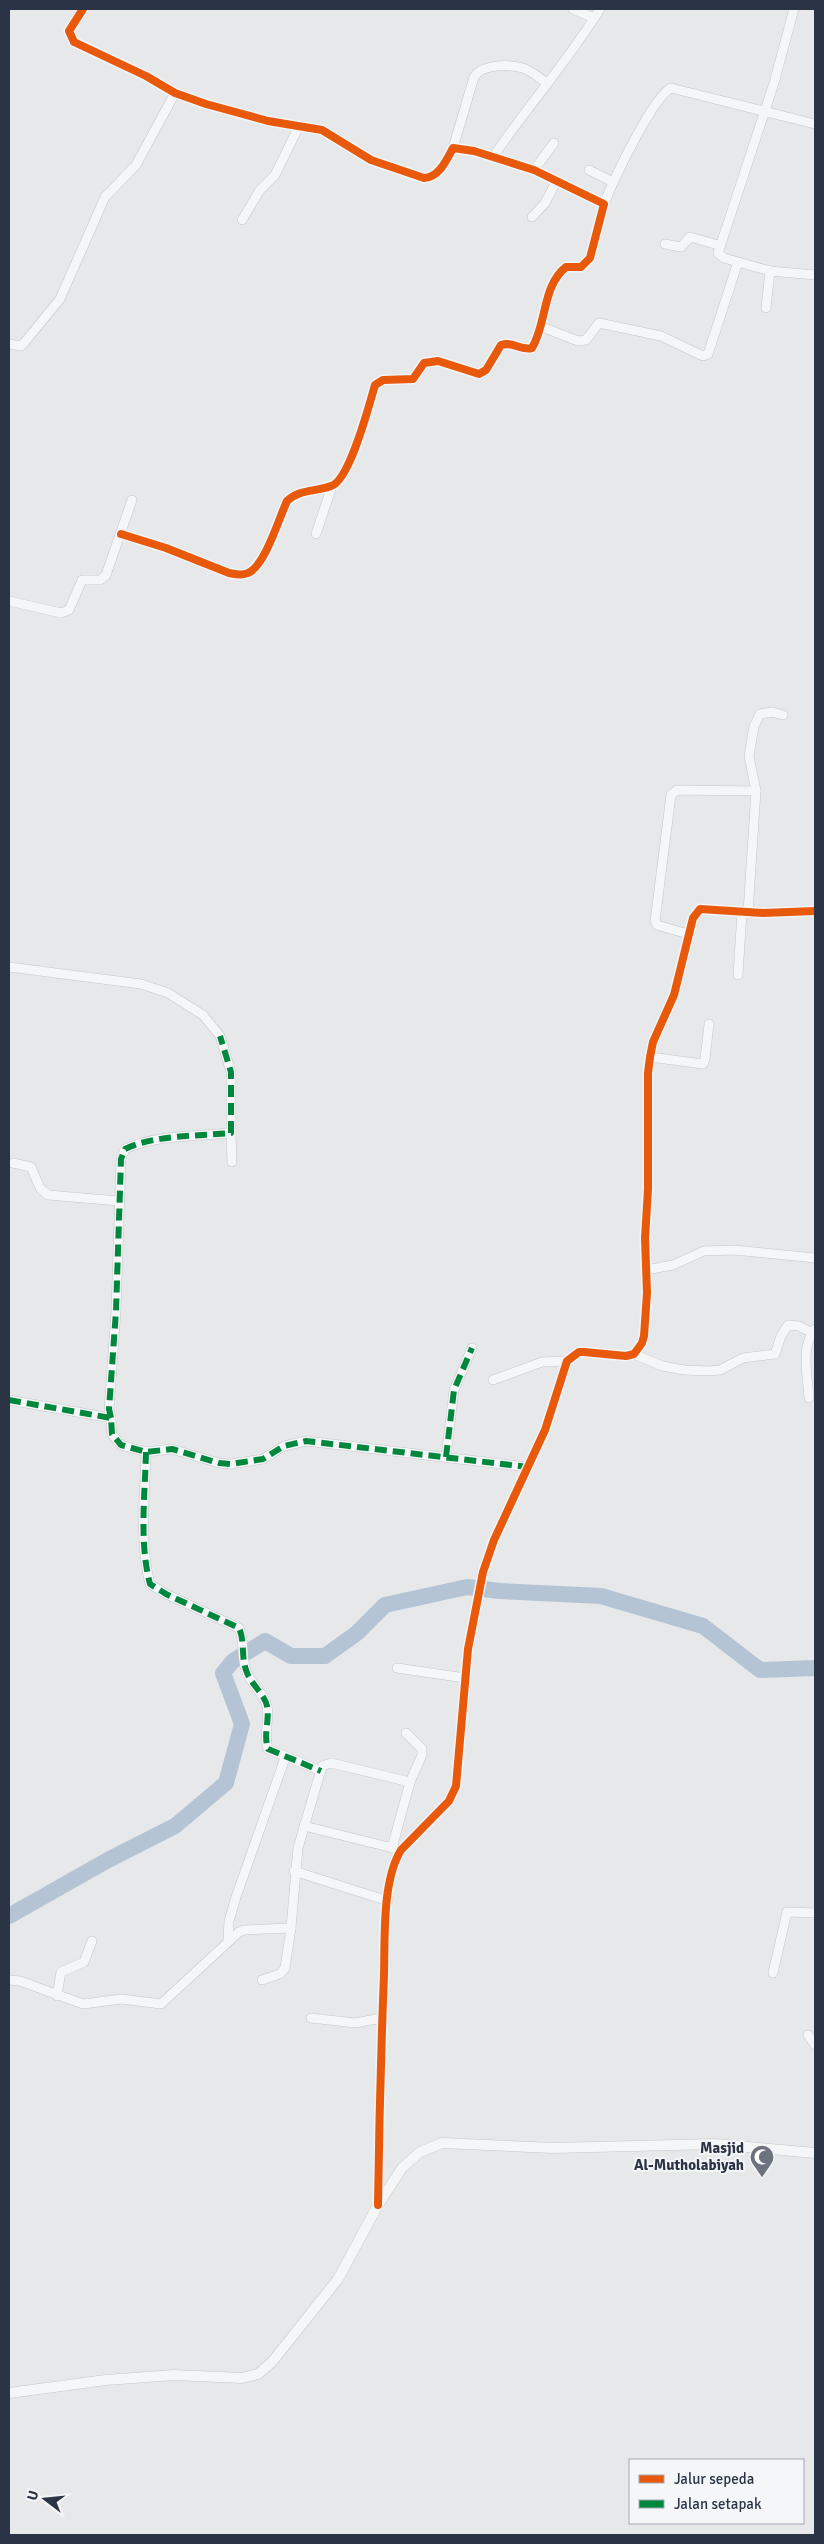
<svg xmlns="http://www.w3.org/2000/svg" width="824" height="2544" font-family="Signika,sans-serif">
<rect width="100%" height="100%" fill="#e6e8ea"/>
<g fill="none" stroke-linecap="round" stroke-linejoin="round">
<polyline stroke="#b4c4d5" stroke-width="16" points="9,1916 108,1860 175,1826 226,1783 242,1724 223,1673 233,1661 265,1641 291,1656 325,1656 357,1633 385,1605 467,1587 500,1591 601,1596 703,1626 760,1670 815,1668"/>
<defs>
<g id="minor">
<path d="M83 9 69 31 74 42 146 76 175 93 206 104 268 121 322 130 371 160 424 178C439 177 446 161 453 148L474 151 534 170 604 204 590 258 581 267H566C542 286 547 323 532 348 520 351 513 341 501 345L486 370 479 374 438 361 424 363 413 379 383 380 375 385C369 405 350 480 331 486 315 492 300 489 287 501 279 518 265 566 248 573 242 576 235 574 229 573L166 548 121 534"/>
<polyline points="573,9 594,18"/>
<polyline points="794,9 774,83 718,253 724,258 770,271 815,275"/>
<path d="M453 148 474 77C482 64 509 64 523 68 532 71 539 78 547 83"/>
<path d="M493 157C527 107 568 61 600 9"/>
<polyline points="534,170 554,143"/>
<polyline points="589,170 613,182"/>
<path d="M604 204C613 181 652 98 671 88L815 124"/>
<polyline points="532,217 545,203 556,182"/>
<polyline points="242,220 260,190 275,175 299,126"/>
<polyline points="665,244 681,247 690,237 718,245"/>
<polyline points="766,308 770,271"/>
<polyline points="542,327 578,341 586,340 599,323 661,336 703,356 708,354 738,262"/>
<polyline points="9,344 21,346 24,343 60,299 105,197 136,165 175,93"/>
<polyline points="316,534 332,486"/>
<polyline points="9,601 61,613 69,610 82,580 100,580 106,575 132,500"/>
<polyline points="748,912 756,791 749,756 754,726 760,714 772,712 783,715"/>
<polyline points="688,934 657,925 655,921 671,795 677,790 756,791"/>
<path d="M9 967 141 984 168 993 203 1015 220 1036 231 1072V1133C198 1136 154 1135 125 1149L121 1159 116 1311 109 1409 111 1418"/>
<polyline points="738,975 742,912"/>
<polyline points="650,1057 703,1064 705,1059 709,1024"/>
<polyline points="231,1133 232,1162"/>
<polyline points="13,1163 31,1167 40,1188 48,1195 119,1201"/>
<polyline points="646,1270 673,1265 704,1251 734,1250 815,1258"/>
<polyline points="634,1354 662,1366 684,1370 709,1371 720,1370 743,1358 775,1354 781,1336 788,1325 799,1326 812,1333"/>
<polyline points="493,1380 542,1362 567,1361"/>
<path d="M809 1398C808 1378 800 1346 815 1329"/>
<polyline points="9,1400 111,1418 112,1434 121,1445 146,1452 172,1449 219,1463 231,1464 263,1459 284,1446 306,1441 528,1467"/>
<path d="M146 1452C145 1495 139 1542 150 1584L166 1594 239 1628C245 1641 241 1656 246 1670 250 1684 265 1694 267 1706 270 1720 263 1734 268 1749L321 1771"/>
<polyline points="446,1457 454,1390 472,1348"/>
<polyline points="397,1668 465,1678"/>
<polyline points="304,1826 401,1850"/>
<polyline points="392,1848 410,1782"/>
<polyline points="294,1871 388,1901"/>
<polyline points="228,1941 229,1921 236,1897 285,1758"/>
<polyline points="773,1973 787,1912 815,1913"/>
<polyline points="9,1980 20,1981 83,2004 121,1999 161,2004 239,1932 244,1930 291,1928 298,1848 322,1766 331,1763 410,1782 422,1755 422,1749 406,1733"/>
<polyline points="262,1980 280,1974 285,1968 291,1928"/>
<polyline points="57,1996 61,1972 84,1962 92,1941"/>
<polyline points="311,2018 355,2023 382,2018"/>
<polyline points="808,2035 815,2045"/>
<path d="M378 2205C379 2128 381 2051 384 1974 385 1938 382 1881 401 1850L449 1801 456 1786 468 1649 483 1572 494 1540 545 1430 567 1361 579 1352H584L626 1356 634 1354 642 1343 644 1336 647 1293 645 1238 648 1189V1073L650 1057 653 1042 674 995 693 918 700 909 763 913 815 911"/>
</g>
<polyline id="tertiary" points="9,2393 106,2380 174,2375 242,2378 258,2374 272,2362 338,2279 378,2205 402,2168 420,2152 442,2143 553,2148 715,2144 815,2153"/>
</defs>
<use href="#minor" stroke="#c4c6c8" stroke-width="10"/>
<use href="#tertiary" stroke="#c4c6c8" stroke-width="11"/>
<use href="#minor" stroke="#f5f6f7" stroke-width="9"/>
<use href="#tertiary" stroke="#f5f6f7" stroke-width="10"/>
<g stroke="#00873e" stroke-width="6" stroke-dasharray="12 6" stroke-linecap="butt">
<polyline points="9,1400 111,1418 112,1434 121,1445 146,1452 172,1449 219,1463 231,1464 263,1459 284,1446 306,1441 528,1467"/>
<path d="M111 1418 109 1409 116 1311 121 1159 125 1149C154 1135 198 1136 231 1133V1072L220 1036"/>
<path d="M146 1452C145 1495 139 1542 150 1584L166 1594 239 1628C245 1641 241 1656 246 1670 250 1684 265 1694 267 1706 270 1720 263 1734 268 1749L321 1771"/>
<polyline points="446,1457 454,1390 472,1348"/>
</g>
<defs>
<g id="cycleway">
<path d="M83 9 69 31 74 42 146 76 175 93 206 104 268 121 322 130 371 160 424 178C439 177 446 161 453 148L474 151 534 170 604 204 590 258 581 267H566C542 286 547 323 532 348 520 351 513 341 501 345L486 370 479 374 438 361 424 363 413 379 383 380 375 385C369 405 350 480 331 486 315 492 300 489 287 501 279 518 265 566 248 573 242 576 235 574 229 573L166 548 121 534"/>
<path d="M378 2205C379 2128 381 2051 384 1974 385 1938 382 1881 401 1850L449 1801 456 1786 468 1649 483 1572 494 1540 545 1430 567 1361 579 1352H584L626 1356 634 1354 642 1343 644 1336 647 1293 645 1238 648 1189V1073L650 1057 653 1042 674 995 693 918 700 909 763 913 815 911"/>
</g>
</defs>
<use href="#cycleway" stroke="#f4f6f9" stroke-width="11"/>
<use href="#cycleway" stroke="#e8590c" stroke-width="8"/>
</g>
<defs>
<symbol id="mosque-pin" viewBox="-11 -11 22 30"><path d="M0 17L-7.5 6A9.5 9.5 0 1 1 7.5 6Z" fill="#6c737f" stroke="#f4f6f9"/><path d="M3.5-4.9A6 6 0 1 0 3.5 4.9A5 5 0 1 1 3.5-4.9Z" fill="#fff"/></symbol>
</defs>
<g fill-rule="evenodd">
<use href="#mosque-pin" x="748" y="2143" width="28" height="38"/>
</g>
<g text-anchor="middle" stroke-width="4" stroke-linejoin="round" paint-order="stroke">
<g font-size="15" font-weight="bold" fill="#2b3445" stroke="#f4f6f9" text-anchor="end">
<text x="744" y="2153">Masjid<tspan x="744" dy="17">Al-Mutholabiyah</tspan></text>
</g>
</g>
<rect width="824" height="2544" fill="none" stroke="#2b3445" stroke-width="20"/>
<rect x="629" y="2459" width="175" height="65" fill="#f4f6f9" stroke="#a4a8b1"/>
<rect x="639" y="2475" width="25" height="8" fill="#e8590c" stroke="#a4a8b1"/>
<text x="674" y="2484" font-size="15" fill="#2b3445">Jalur sepeda</text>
<rect x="639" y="2500" width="25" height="8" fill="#00873e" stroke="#a4a8b1"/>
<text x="674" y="2509" font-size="15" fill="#2b3445">Jalan setapak</text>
<g transform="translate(45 2499) rotate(286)" stroke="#f4f6f9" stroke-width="4" paint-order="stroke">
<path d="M0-4L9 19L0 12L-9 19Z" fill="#2b3445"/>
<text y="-8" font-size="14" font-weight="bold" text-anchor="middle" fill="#2b3445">U</text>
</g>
</svg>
